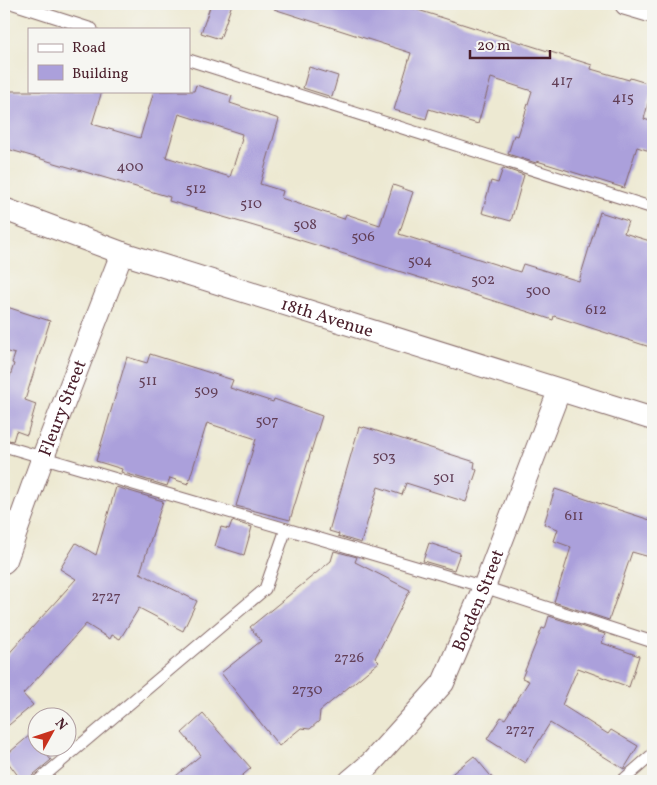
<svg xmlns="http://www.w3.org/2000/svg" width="657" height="785" font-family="Vollkorn,serif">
<rect width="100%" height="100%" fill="#f6f6f2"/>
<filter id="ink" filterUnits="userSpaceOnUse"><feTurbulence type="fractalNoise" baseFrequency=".02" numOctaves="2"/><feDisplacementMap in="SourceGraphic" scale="10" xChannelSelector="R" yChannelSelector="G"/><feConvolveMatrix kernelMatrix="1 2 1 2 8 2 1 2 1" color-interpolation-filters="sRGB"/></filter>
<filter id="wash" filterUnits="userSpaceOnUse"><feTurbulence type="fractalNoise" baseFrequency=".0096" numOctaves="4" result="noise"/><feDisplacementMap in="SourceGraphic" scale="20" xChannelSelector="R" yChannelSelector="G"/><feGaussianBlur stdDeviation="1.12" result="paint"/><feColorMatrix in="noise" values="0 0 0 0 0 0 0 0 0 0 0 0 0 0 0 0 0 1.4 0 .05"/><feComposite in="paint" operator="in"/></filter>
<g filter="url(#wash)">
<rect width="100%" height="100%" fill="#ede9d2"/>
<g id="blocks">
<g fill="#aba0db" fill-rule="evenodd">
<polygon points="211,4 232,4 220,39 201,33"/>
<polygon points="275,4 399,4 592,65 591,69 629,80 630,78 653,85 644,119 653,122 653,152 637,147 624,188 537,161 536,163 508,154 514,135 518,136 532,91 491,78 478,124 429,109 426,119 394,110 411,53 274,9"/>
<polygon points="309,67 338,76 332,97 303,88"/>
<path d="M196 85 232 96 230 103 279 119 260 184 283 191 281 198 344 219 346 214 380 225 393 185 413 192 399 234 520 272 523 264 579 281 600 212 628 221 624 233 653 242V348L554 316 553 320 529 312 271 231 169 201 170 197 4 148V91H102L92 124 140 138 154 91H194ZM179 114 242 134 241 138 242 139 230 177 166 157Z"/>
<polygon points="503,168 524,175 511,221 482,213 491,181 498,183"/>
<polygon points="4,306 50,321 25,400 36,404 27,435 16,431 13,441 4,439 4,394 14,364 12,363 15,354 4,351"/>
<polygon points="150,354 233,380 230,388 273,402 274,399 322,416 290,520 236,506 256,439 207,423 188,484 170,478 167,486 121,472 122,469 96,461 127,357 147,363"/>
<polygon points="359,427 363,428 364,427 475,462 474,468 477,470 466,502 406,483 402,495 378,487 361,543 338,536 339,534 329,531"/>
<polygon points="116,487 163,501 140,573 197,601 183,631 139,608 120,639 112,635 110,639 86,624 23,694 33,705 4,729 4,659 76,579 60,569 76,543 96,555"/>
<polygon points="555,489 653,521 653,558 632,552 609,620 554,602 571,547 554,541 558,529 544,524"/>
<polygon points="232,521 252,527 244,555 215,546 221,527 229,529"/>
<polygon points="429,543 460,553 454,570 423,561"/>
<polygon points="334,551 357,557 355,562 410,590 375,658 379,662 320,711 319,721 310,729 301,728 279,746 221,673 261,641 250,627 331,561"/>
<polygon points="549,616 605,634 602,643 639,656 629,687 578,668 562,705 608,734 611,730 638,746 624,769 550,723 525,763 487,739 501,717 505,719 529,681 522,678 542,628 545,629"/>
<polygon points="203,714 251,768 236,781 170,781 201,755 182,733"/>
<polygon points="30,735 38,744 38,748 41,748 51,760 33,775 30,781 22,781 4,757"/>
<polygon points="474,756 495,781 443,781"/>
</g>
</g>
</g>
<g filter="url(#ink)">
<use href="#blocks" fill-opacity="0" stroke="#836665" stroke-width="1"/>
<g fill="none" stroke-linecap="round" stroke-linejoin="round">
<defs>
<g id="service">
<polyline points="14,4 92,29"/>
<polyline points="189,60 653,208"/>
<polyline points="4,446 484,587 653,642"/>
<polyline points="38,781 265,589 286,529"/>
<polyline points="622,781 653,754"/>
</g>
<g id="minor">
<polyline points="626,4 653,12"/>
<path id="s1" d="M4 209 122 253 653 419"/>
<path id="s2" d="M4 562 6 560 43 457 122 253"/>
<path id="s3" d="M350 781 370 764 443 683 484 587 559 391"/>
</g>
</defs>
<use href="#service" stroke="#836665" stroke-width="13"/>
<use href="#minor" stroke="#836665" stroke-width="24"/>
<use href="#service" stroke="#fff" stroke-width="11"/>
<use href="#minor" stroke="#fff" stroke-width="22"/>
</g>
</g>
<g text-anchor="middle" stroke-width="4" stroke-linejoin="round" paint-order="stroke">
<g font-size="15" fill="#623f57">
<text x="562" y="85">417</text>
<text x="623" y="102">415</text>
<text x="130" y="171">400</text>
<text x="196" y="193">512</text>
<text x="251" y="208">510</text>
<text x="305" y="229">508</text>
<text x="363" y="241">506</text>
<text x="420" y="265">504</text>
<text x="483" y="284">502</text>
<text x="538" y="295">500</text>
<text x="596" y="314">612</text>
<text x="148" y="385">511</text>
<text x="206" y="395">509</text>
<text x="267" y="425">507</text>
<text x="384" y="461">503</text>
<text x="444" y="482">501</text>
<text x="574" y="520">611</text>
<text x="106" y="601">2727</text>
<text x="349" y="662">2726</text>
<text x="307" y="694">2730</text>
<text x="520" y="734">2727</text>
</g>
<g font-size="18" fill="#4a1f2b" stroke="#f6f6f2">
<text dy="6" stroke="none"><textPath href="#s1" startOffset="341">18th Avenue</textPath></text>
<text dy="6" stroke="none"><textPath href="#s2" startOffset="165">Fleury Street</textPath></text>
<text dy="6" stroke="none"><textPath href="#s3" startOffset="225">Borden Street</textPath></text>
</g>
</g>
<rect width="657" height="785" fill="none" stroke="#f6f6f2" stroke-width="20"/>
<rect x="28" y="28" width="162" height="65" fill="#f6f6f2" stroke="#b1a0a2"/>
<rect x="38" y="44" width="25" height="8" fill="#ffffff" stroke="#b1a0a2"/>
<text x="72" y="52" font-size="15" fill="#4a1f2b">Road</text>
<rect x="38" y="65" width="25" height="15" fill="#aba0db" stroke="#b1a0a2"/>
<text x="72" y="78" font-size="15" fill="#4a1f2b">Building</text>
<g transform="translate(52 732) rotate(50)"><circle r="24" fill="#f6f6f2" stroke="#b1a0a2"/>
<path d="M0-4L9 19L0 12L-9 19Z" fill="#c8321e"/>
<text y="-8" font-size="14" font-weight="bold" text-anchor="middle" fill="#4a1f2b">N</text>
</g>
<path d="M470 50v8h80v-8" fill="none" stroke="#4a1f2b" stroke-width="2.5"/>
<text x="477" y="50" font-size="15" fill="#4a1f2b" stroke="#f6f6f2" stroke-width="4" paint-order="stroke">20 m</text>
</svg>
